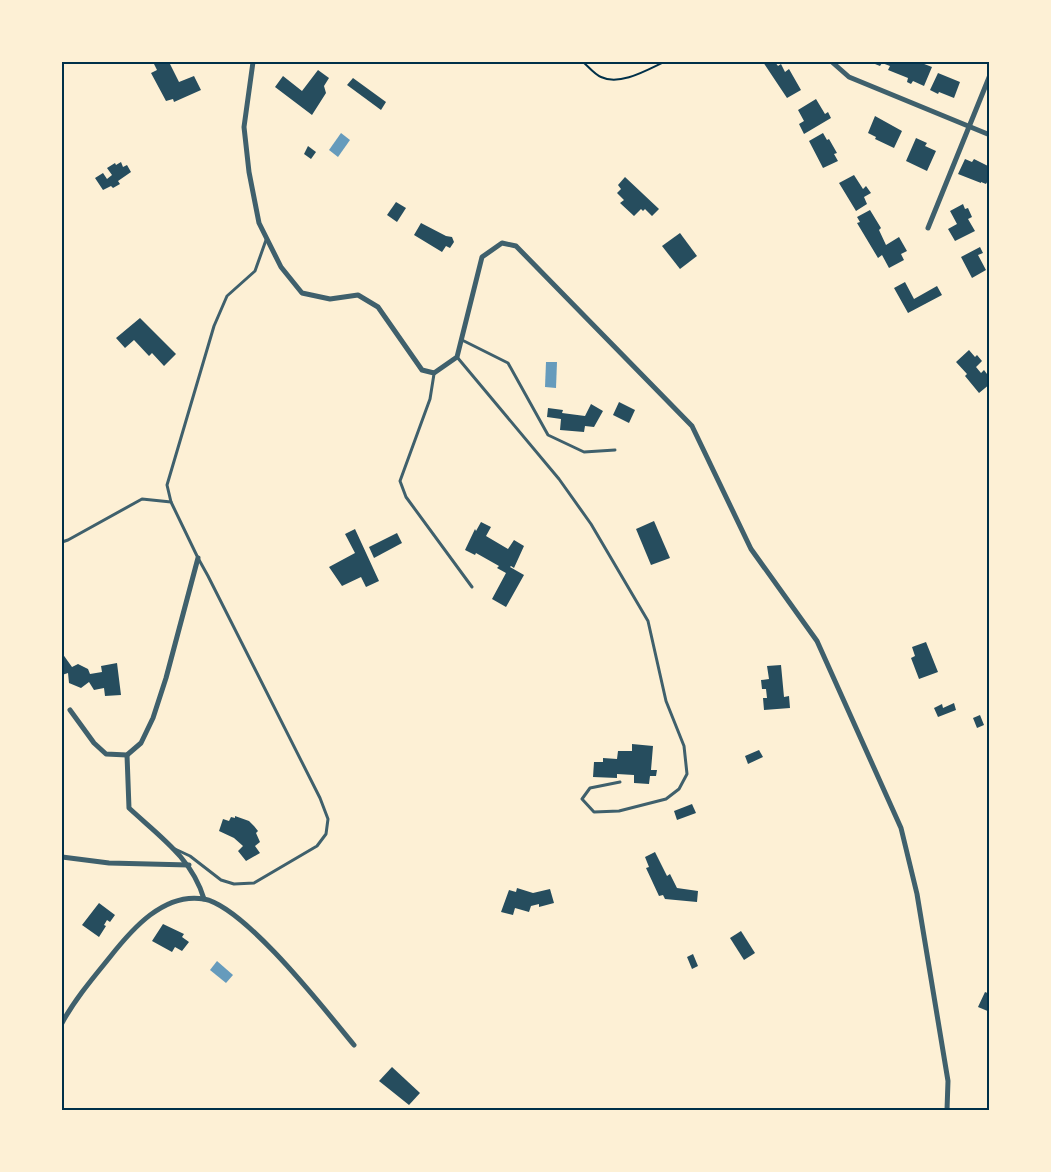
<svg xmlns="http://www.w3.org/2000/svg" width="1051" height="1172" font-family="Commissioner,sans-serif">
<rect width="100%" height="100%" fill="#fdf0d5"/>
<g fill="#669bbc">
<polygon points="341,133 350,140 338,157 329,150"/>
<polygon points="546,362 557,362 556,388 545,387"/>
<polygon points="217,961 233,975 226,983 210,970"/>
</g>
<g fill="#264d5e">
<polygon points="153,62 169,62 179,82 194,76 201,90 174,102 173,99 166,101 151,73 157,70"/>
<polygon points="763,62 775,62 778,66 781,64 785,72 789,69 801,90 787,98"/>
<polygon points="870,62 919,62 932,67 924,86 913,81 911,84 907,82 908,78 888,70 890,66 882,63 880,66"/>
<polygon points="318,70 329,78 324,86 326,93 312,115 275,87 283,76 302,91"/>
<polygon points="938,73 960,82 954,98 939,92 938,94 930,90"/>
<polygon points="353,78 386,102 381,110 347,85"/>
<polygon points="816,99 825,114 828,112 831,118 804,134 799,124 804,121 798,110"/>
<polygon points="875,116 902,131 894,148 875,139 876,137 868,133"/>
<polygon points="823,133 827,140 829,139 837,153 834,154 838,161 823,168 809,141"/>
<polygon points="916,138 927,143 925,146 936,151 927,171 906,161"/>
<polygon points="308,146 316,152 311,159 304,154"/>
<polygon points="965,159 972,162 974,159 988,166 987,169 990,170 990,177 986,184 981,182 981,183 958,174"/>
<polygon points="121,162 123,167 127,165 131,172 118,181 120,184 113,188 111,186 103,190 95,178 103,173 107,179 112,175 107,168 115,163 116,165"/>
<polygon points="854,175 863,189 866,186 871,193 864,197 867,204 856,211 839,183"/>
<polygon points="625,177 659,209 652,216 645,209 643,211 641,209 634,216 620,203 624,200 617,193 621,189 618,185"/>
<polygon points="396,202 406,208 397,222 387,215"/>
<polygon points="963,204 965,209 968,208 972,217 968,219 975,231 955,241 948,229 957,224 950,211"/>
<polygon points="870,210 881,228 879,230 886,245 899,237 907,251 901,254 904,260 889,268 882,255 878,258 857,223 860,222 857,217"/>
<polygon points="421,223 446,236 452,237 454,242 450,248 446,246 442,252 414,235"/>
<polygon points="680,233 697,256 680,269 662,246"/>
<polygon points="980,247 983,253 978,255 986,270 972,278 961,257"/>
<polygon points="905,282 914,299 937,286 942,295 908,313 894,288"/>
<polygon points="140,318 176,354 164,366 152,353 149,356 134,340 125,348 116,338"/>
<polygon points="969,350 975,357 977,355 982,361 976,367 981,373 984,370 990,378 990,384 979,393 965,376 967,374 956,362"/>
<polygon points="619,402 635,410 629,423 613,415"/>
<polygon points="591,404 603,411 594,427 585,426 584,432 560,430 561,419 547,417 548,408 563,410 562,413 585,416"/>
<polygon points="654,521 670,558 651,565 636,529"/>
<polygon points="481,522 491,527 486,536 508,549 514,540 524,546 514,568 511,566 510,567 524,575 506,607 492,599 506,573 497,568 499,566 476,553 475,555 465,550 475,529 476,531"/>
<polygon points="355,529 379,581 366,587 361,577 342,586 329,567 355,553 345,534"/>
<polygon points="397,533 402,543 374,558 369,547"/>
<polygon points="926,642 938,672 919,679 911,658 915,656 912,647"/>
<polygon points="62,653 72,667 78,664 88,669 90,674 102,672 101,666 117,663 121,695 105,696 104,688 94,690 89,682 81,688 69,683 68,673 62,675"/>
<polygon points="781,665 784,697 789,696 790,708 764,710 763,698 767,698 766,689 762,689 761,680 769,679 767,666"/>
<polygon points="954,703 956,710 938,717 934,708 942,704 943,708"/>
<polygon points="980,715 984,725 977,728 973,718"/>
<polygon points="632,744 653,746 651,770 657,770 656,776 650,776 649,784 634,783 634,775 617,774 617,778 593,777 594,762 603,762 603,758 617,759 618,751 632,751"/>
<polygon points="759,750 763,757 748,764 745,756"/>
<polygon points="692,804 696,813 677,820 674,811"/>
<polygon points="235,816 249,821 254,826 258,831 256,833 260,842 255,846 260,853 246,861 238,851 243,846 234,838 219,831 223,819 229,821 231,817 235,818"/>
<polygon points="655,852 667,876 670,874 677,888 698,891 697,902 665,899 663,895 659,896 646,868 649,867 645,857"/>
<polygon points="517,888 533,893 550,889 554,903 539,907 539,904 531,906 529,912 515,908 513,915 501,912 509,890 516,892"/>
<polygon points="99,903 115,915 110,922 107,920 104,925 106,926 99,937 82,925"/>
<polygon points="163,924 184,934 182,937 189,942 182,951 175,947 172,952 152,941"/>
<polygon points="741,931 755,953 744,960 730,938"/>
<polygon points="693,954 698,966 692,969 687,957"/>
<polygon points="985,992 990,994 990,1012 978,1007"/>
<polygon points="392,1067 420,1093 409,1105 379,1081"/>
</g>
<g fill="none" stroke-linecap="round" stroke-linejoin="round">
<path stroke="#003049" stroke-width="2" d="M583 62C588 66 594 74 601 77 620 86 647 70 664 62"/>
<g stroke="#3f606c" stroke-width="3">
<polyline points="462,340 508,363 548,435 584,452 615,450"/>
<polyline points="457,357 559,479 591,524 648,621 666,701 684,746 687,774 679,789 666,799 619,811 594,812 582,799 590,788 620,782"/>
<polyline points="434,374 430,399 400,481 406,497 472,587"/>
<polyline points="171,502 167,485 214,326 227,296 255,271 266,240"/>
<polyline points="62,542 68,540 142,499 171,502 198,558 208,576 320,798 328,819 326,834 317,846 254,883 234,884 221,880 190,856 175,849"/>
</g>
<g stroke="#3f606c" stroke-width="5">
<polyline points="253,62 244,127 249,172 259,223 281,267 302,293 330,299 358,295 378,307 422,370 434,373 457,357 482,257 502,243 516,246 692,426 751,549 817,641 901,828 917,894 948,1081 947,1110"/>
<polyline points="832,62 849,77 990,135"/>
<polyline points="928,228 990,75"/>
<polyline points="70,710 94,743 106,754 127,755 141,743 153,718 166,678 198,558"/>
<path d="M127 755 129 808C159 836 192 858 204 899"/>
<polyline points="62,857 109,863 189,865"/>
<path d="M62 1023C75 999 93 978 110 957 132 929 164 892 204 899 245 907 325 1010 354 1045"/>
</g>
</g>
<rect width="1051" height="1172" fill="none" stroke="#fdf0d5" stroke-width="126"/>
<rect x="63" y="63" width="925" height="1046" fill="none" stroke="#003049" stroke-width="2"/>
</svg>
